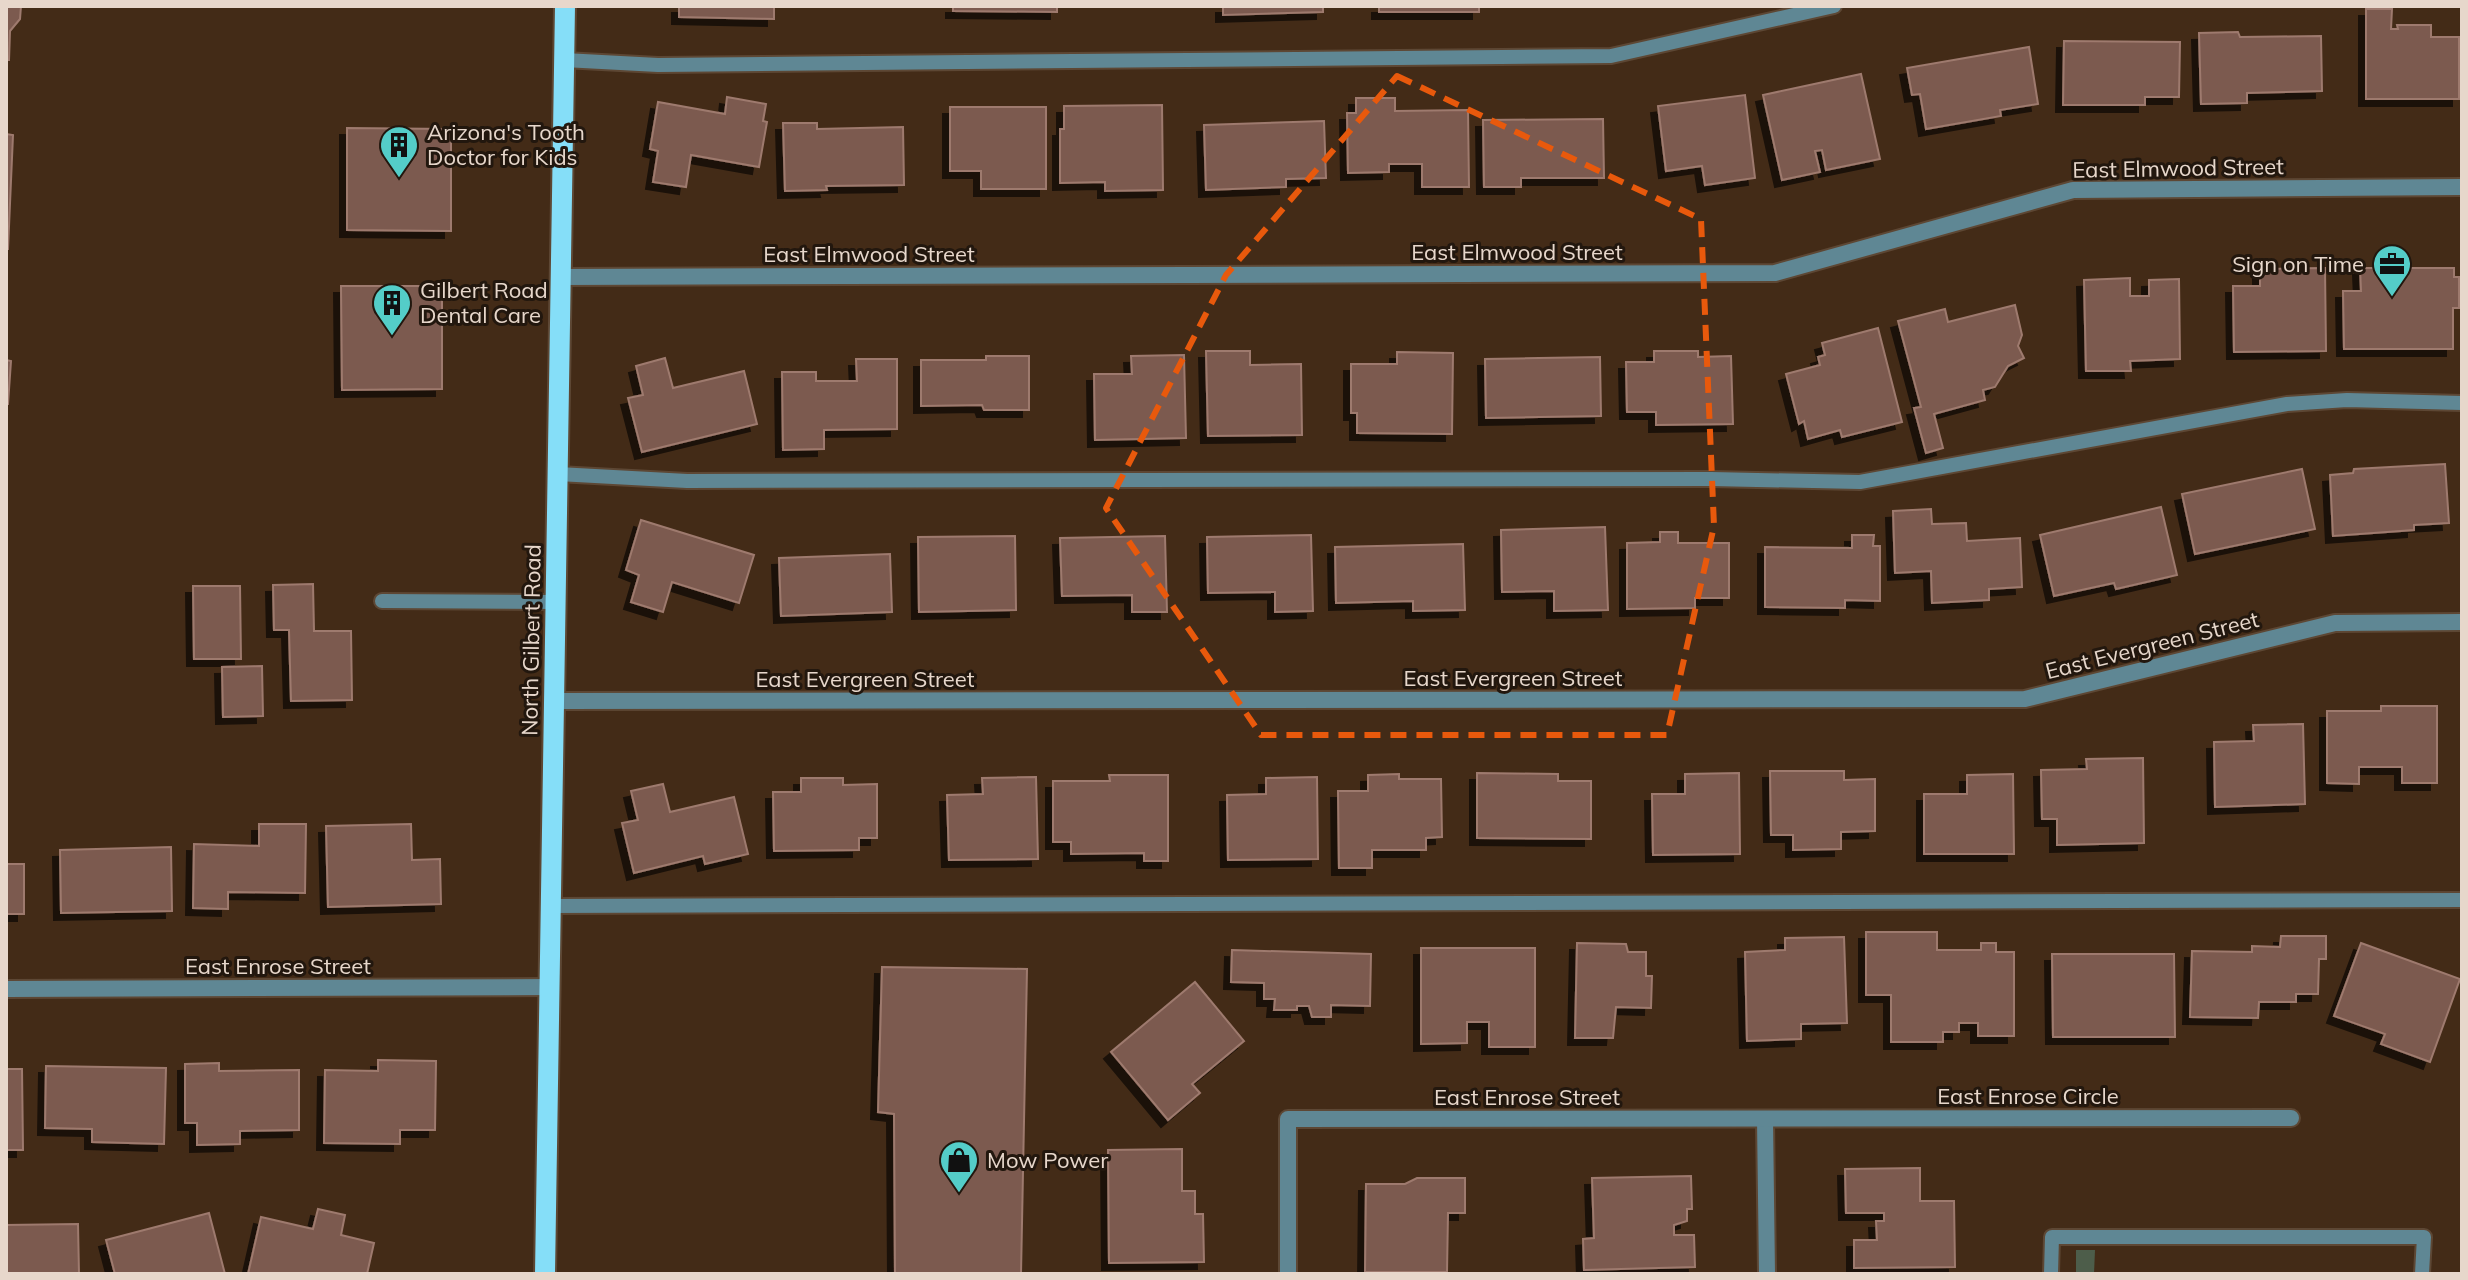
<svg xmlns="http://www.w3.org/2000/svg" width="2468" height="1280" font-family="Mulish,sans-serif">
<defs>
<filter id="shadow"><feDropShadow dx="-7" dy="7" stdDeviation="0" flood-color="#0009"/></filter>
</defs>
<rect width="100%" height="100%" fill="#432b17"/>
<polygon fill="#4d5d4a" points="2076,1250 2095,1250 2094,1274 2076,1274"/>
<g fill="#7c5a4f" stroke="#9e7a6e" stroke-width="2" filter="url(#shadow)">
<polygon points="6,6 21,6 20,19 10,31 9,60 6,60"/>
<polygon points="679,6 774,6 774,19 679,17"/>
<polygon points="953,6 1057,6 1057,12 953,11"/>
<polygon points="1223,6 1323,6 1323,12 1223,15"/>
<rect x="1379" y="6" width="100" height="6"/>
<polygon points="2366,9 2392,9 2391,29 2398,29 2397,25 2431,25 2431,37 2459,37 2459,99 2366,99"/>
<polygon points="2238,32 2240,37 2321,36 2322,91 2247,93 2247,103 2201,104 2199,33"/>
<polygon points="2064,41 2180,42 2179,97 2145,97 2145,105 2063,105"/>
<polygon points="2029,47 2038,104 2000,110 2001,116 1926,129 1920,94 1912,95 1907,68"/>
<polygon points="1861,74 1880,159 1826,170 1822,150 1815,151 1820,172 1782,180 1763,95"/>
<polygon points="1745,95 1755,178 1705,185 1702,166 1666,171 1658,106"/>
<polygon points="727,97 766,104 763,121 767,122 759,167 691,155 686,187 653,182 658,151 650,149 658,102 725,114"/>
<polygon points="1356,98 1395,98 1395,111 1468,110 1469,187 1422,187 1422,164 1389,164 1389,172 1348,173 1347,113 1356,113"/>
<polygon points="1162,105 1163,190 1105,191 1105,182 1060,183 1060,129 1064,129 1064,106"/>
<polygon points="950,107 1046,107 1046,189 981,189 981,171 950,171"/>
<polygon points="1603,119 1604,178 1521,178 1521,187 1484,187 1483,120"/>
<polygon points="1324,121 1326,178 1286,179 1286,187 1206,190 1204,125"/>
<polygon points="783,123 817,123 817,129 903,127 904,185 826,186 827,190 785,191"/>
<polygon points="347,128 451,129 451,231 347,230"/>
<polygon points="6,134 13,135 8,249 6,249"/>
<polygon points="2325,268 2326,351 2234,352 2233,286 2260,286 2260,269"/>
<polygon points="2360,268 2454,268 2454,277 2459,277 2459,308 2453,308 2453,349 2344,349 2343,291 2361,291"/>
<polygon points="2130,278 2130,296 2149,296 2149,280 2179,279 2180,359 2130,361 2131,371 2086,371 2084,280"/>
<polygon points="341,286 442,286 442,389 342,390"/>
<polygon points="2015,305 2022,335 2018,346 2024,358 2008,366 1995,387 1983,390 1985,400 1934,414 1943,448 1926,453 1914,408 1921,407 1898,321 1945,309 1948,322"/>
<polygon points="1878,328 1902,422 1842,437 1840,430 1808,439 1804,421 1799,424 1786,374 1820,365 1818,357 1825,355 1822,343"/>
<polygon points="1206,351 1250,351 1250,365 1301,364 1302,435 1208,436"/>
<polygon points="1654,351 1698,351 1698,357 1731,356 1733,424 1656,425 1656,412 1627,412 1626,362 1654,362"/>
<polygon points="1397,352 1453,353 1452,434 1357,433 1357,413 1351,413 1351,364 1397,364"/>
<polygon points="1184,355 1186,438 1095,440 1094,374 1132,374 1131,356"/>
<polygon points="986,356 1029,356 1029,410 984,410 982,405 921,406 921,360 986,360"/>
<polygon points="1600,357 1601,416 1486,418 1485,359"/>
<polygon points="665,358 673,388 744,371 757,424 642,452 628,398 643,395 636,366"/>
<polygon points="856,359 897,359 897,429 824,430 824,449 783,450 782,372 816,372 816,381 857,381"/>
<polygon points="6,360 11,361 8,404 6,404"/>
<polygon points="2445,464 2449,523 2414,525 2414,530 2333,536 2330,475 2353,473 2354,469"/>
<polygon points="2302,469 2315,529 2195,554 2182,494"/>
<polygon points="2161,507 2177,575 2116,589 2114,583 2054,596 2040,535"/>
<polygon points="1931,509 1932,524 1966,523 1967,541 2020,538 2022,587 1989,589 1989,600 1932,603 1931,571 1895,573 1893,511"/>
<polygon points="641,520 754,555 739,603 672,582 663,612 631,602 639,575 626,570"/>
<polygon points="1605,527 1608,610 1554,611 1554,591 1502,592 1501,530"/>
<polygon points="1660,532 1678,532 1678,543 1729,543 1729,598 1695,598 1695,608 1627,609 1627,543 1660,542"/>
<polygon points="1311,535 1313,611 1275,612 1275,592 1208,593 1207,537"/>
<polygon points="1852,535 1874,535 1873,546 1880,546 1880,601 1845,600 1845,608 1765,607 1765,547 1852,548"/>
<polygon points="1015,536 1016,610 919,612 918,537"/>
<polygon points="1165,536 1167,612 1132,612 1132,595 1062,596 1060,538"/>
<polygon points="1463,544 1465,610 1413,611 1413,601 1336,603 1335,547"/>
<polygon points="890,554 892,612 781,616 779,558"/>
<polygon points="313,584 314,631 351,631 352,700 291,701 289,630 274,630 273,585"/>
<polygon points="193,586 240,586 241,659 194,659"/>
<polygon points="262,666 263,716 223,717 222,667"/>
<polygon points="2381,706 2437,706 2437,783 2402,783 2402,767 2359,767 2359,784 2327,783 2327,711 2381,711"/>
<polygon points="2303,724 2305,804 2215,807 2214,742 2254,741 2253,725"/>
<polygon points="2143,758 2144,843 2057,845 2057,819 2042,819 2041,770 2087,769 2086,759"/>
<polygon points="1770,771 1844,771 1844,780 1875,779 1875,831 1841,832 1841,849 1793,850 1793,835 1771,835"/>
<polygon points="1477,773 1558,774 1558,781 1591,781 1591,839 1477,838"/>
<polygon points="1739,773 1740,854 1653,855 1652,794 1685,794 1685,774"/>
<polygon points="1399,774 1399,779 1441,779 1442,837 1426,838 1426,850 1372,850 1372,868 1339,868 1338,791 1368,791 1368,775"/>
<polygon points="2013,774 2014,854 1924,854 1924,794 1967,794 1967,775"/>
<polygon points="1109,775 1168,775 1168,861 1144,861 1144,853 1071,854 1071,842 1053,842 1053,781 1110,781"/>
<polygon points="1036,777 1038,859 949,860 947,795 983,794 982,778"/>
<polygon points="1317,777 1318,859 1228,860 1227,795 1266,794 1266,778"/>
<polygon points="801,778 843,778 843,785 877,784 877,838 859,838 859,850 774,851 773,792 801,792"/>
<polygon points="663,784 670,812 734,797 748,854 705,864 703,856 634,873 622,823 638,820 631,791"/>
<polygon points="259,824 306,824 305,893 228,892 228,909 193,908 194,844 259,846"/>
<polygon points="411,824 412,860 440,859 441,904 328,907 326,826"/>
<polygon points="171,847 172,911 61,913 60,850"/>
<rect x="6" y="864" width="18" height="50"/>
<polygon points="1866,932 1937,932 1937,950 1981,950 1981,943 1996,943 1996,952 2014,952 2014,1036 1978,1036 1978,1023 1959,1023 1959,1032 1943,1032 1943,1042 1891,1042 1891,995 1866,995"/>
<polygon points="2281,936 2326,936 2326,959 2319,959 2318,994 2296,994 2296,1002 2259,1002 2258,1018 2190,1017 2192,951 2252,952 2252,946 2280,947"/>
<polygon points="1844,937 1847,1023 1801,1024 1801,1039 1747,1041 1745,952 1785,950 1785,938"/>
<polygon points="1577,943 1626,944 1628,952 1646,952 1646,976 1652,976 1651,1008 1616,1007 1613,1038 1575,1038"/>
<polygon points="2361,943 2460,979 2430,1062 2381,1044 2385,1034 2334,1016"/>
<polygon points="1421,948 1535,948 1535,1047 1489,1047 1489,1022 1467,1022 1467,1043 1421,1044"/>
<polygon points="1232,950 1371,954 1370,1006 1331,1005 1331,1017 1312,1017 1309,1006 1297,1006 1297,1010 1274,1010 1275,999 1264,999 1264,983 1231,982"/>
<polygon points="2052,954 2174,954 2175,1037 2053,1037"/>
<polygon points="882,967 1027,969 1021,1274 895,1274 894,1114 878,1112"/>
<polygon points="1195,982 1244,1041 1192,1084 1200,1093 1168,1120 1111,1052"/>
<polygon points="378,1060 436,1061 435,1130 400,1130 400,1144 324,1143 325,1070 378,1071"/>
<polygon points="219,1063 219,1071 299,1070 299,1130 240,1131 240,1144 197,1145 197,1123 185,1123 185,1064"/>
<polygon points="46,1066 166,1068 164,1144 92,1142 92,1129 45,1128"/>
<polygon points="6,1069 22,1069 23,1150 6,1150"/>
<polygon points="1182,1149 1182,1191 1195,1191 1195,1214 1203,1214 1204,1262 1109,1263 1108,1150"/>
<polygon points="1920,1168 1920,1201 1954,1201 1955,1267 1854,1268 1854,1240 1877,1240 1876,1221 1884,1221 1884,1213 1846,1213 1845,1169"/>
<polygon points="1691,1176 1692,1209 1687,1209 1687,1221 1674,1225 1674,1235 1694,1235 1695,1267 1584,1270 1583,1239 1594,1238 1592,1178"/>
<polygon points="1417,1178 1465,1178 1465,1213 1448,1213 1447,1272 1365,1272 1366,1184 1405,1184"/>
<polygon points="318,1209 345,1215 341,1235 374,1243 367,1274 248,1274 261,1217 313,1229"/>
<polygon points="209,1213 225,1274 115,1274 106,1240"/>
<polygon points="78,1224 79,1274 6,1274 6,1225"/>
</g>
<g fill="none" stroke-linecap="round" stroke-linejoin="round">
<defs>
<g id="lane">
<polyline points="564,60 658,65 1611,56 1834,6"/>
<polyline points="558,474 687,481 1711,479 1860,482 2287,404 2347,400 2462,403"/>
<polyline points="382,601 556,602"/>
<polyline points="551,906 2462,900"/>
<polyline points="2051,1274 2052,1237 2424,1237 2422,1274"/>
</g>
<g id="street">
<polyline points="561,277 1775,273 2073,190 2462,187"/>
<polyline points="554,701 2025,699 2335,623 2462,622"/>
<polyline points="6,989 550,987"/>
<polyline points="1765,1119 1767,1274"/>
<polyline points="1288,1274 1288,1119 2291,1118"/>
</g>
<polyline id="primary" points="545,1274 565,6"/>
</defs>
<use href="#lane" stroke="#5d4734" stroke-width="18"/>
<use href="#street" stroke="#5d4734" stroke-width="20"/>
<use href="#primary" stroke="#5d4734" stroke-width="24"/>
<use href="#lane" stroke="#5f8794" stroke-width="14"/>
<use href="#street" stroke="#5f8794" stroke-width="16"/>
<use href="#primary" stroke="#85def8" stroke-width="20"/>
</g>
<path fill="none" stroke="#e8590c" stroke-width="6" stroke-dasharray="16 10" stroke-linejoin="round" d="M1397 76 1701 219 1714 526 1667 735H1261L1106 508 1226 275Z"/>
<defs>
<symbol id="building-pin" viewBox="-11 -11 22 30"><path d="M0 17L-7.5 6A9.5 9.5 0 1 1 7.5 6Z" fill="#54cdc8" stroke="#22170e"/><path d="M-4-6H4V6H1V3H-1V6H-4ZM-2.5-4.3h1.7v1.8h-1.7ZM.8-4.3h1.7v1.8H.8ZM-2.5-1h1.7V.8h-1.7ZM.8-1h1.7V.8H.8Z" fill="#111"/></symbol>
<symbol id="office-pin" viewBox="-11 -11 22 30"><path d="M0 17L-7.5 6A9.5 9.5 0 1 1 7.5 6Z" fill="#54cdc8" stroke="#22170e"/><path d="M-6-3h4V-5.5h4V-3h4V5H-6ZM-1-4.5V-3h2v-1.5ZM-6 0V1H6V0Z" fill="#111"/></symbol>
<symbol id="shop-pin" viewBox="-11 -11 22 30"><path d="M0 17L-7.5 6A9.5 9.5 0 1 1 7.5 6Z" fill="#54cdc8" stroke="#22170e"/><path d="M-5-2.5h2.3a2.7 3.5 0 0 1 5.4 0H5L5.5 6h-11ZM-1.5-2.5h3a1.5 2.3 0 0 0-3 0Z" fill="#111"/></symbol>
</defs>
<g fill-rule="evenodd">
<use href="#building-pin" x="377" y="123" width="44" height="60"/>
<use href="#office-pin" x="2370" y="242" width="44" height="60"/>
<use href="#building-pin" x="370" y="281" width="44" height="60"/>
<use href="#shop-pin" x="937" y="1138" width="44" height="60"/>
</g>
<g text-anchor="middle" stroke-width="6" stroke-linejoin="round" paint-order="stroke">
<g font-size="22" fill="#e7d7cb" stroke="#22170e" text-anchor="start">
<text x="427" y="140">Arizona's Tooth<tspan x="427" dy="25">Doctor for Kids</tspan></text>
<text x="2364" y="272" text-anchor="end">Sign on Time</text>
<text x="420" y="298">Gilbert Road<tspan x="420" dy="25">Dental Care</tspan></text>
<text x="987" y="1168">Mow Power</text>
</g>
<g font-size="22" fill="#e7d7cb" stroke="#22170e">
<text transform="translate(2178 168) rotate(-1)" y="8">East Elmwood Street</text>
<text x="1517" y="260">East Elmwood Street</text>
<text x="869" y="262">East Elmwood Street</text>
<text transform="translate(531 640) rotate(-89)" y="8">North Gilbert Road</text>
<text transform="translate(2152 645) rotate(-14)" y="8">East Evergreen Street</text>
<text x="1513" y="686">East Evergreen Street</text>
<text x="865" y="687">East Evergreen Street</text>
<text x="278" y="974">East Enrose Street</text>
<text x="2028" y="1104">East Enrose Circle</text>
<text x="1527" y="1105">East Enrose Street</text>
</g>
</g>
<rect width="2468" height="1280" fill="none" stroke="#e7d7cb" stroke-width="16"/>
</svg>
